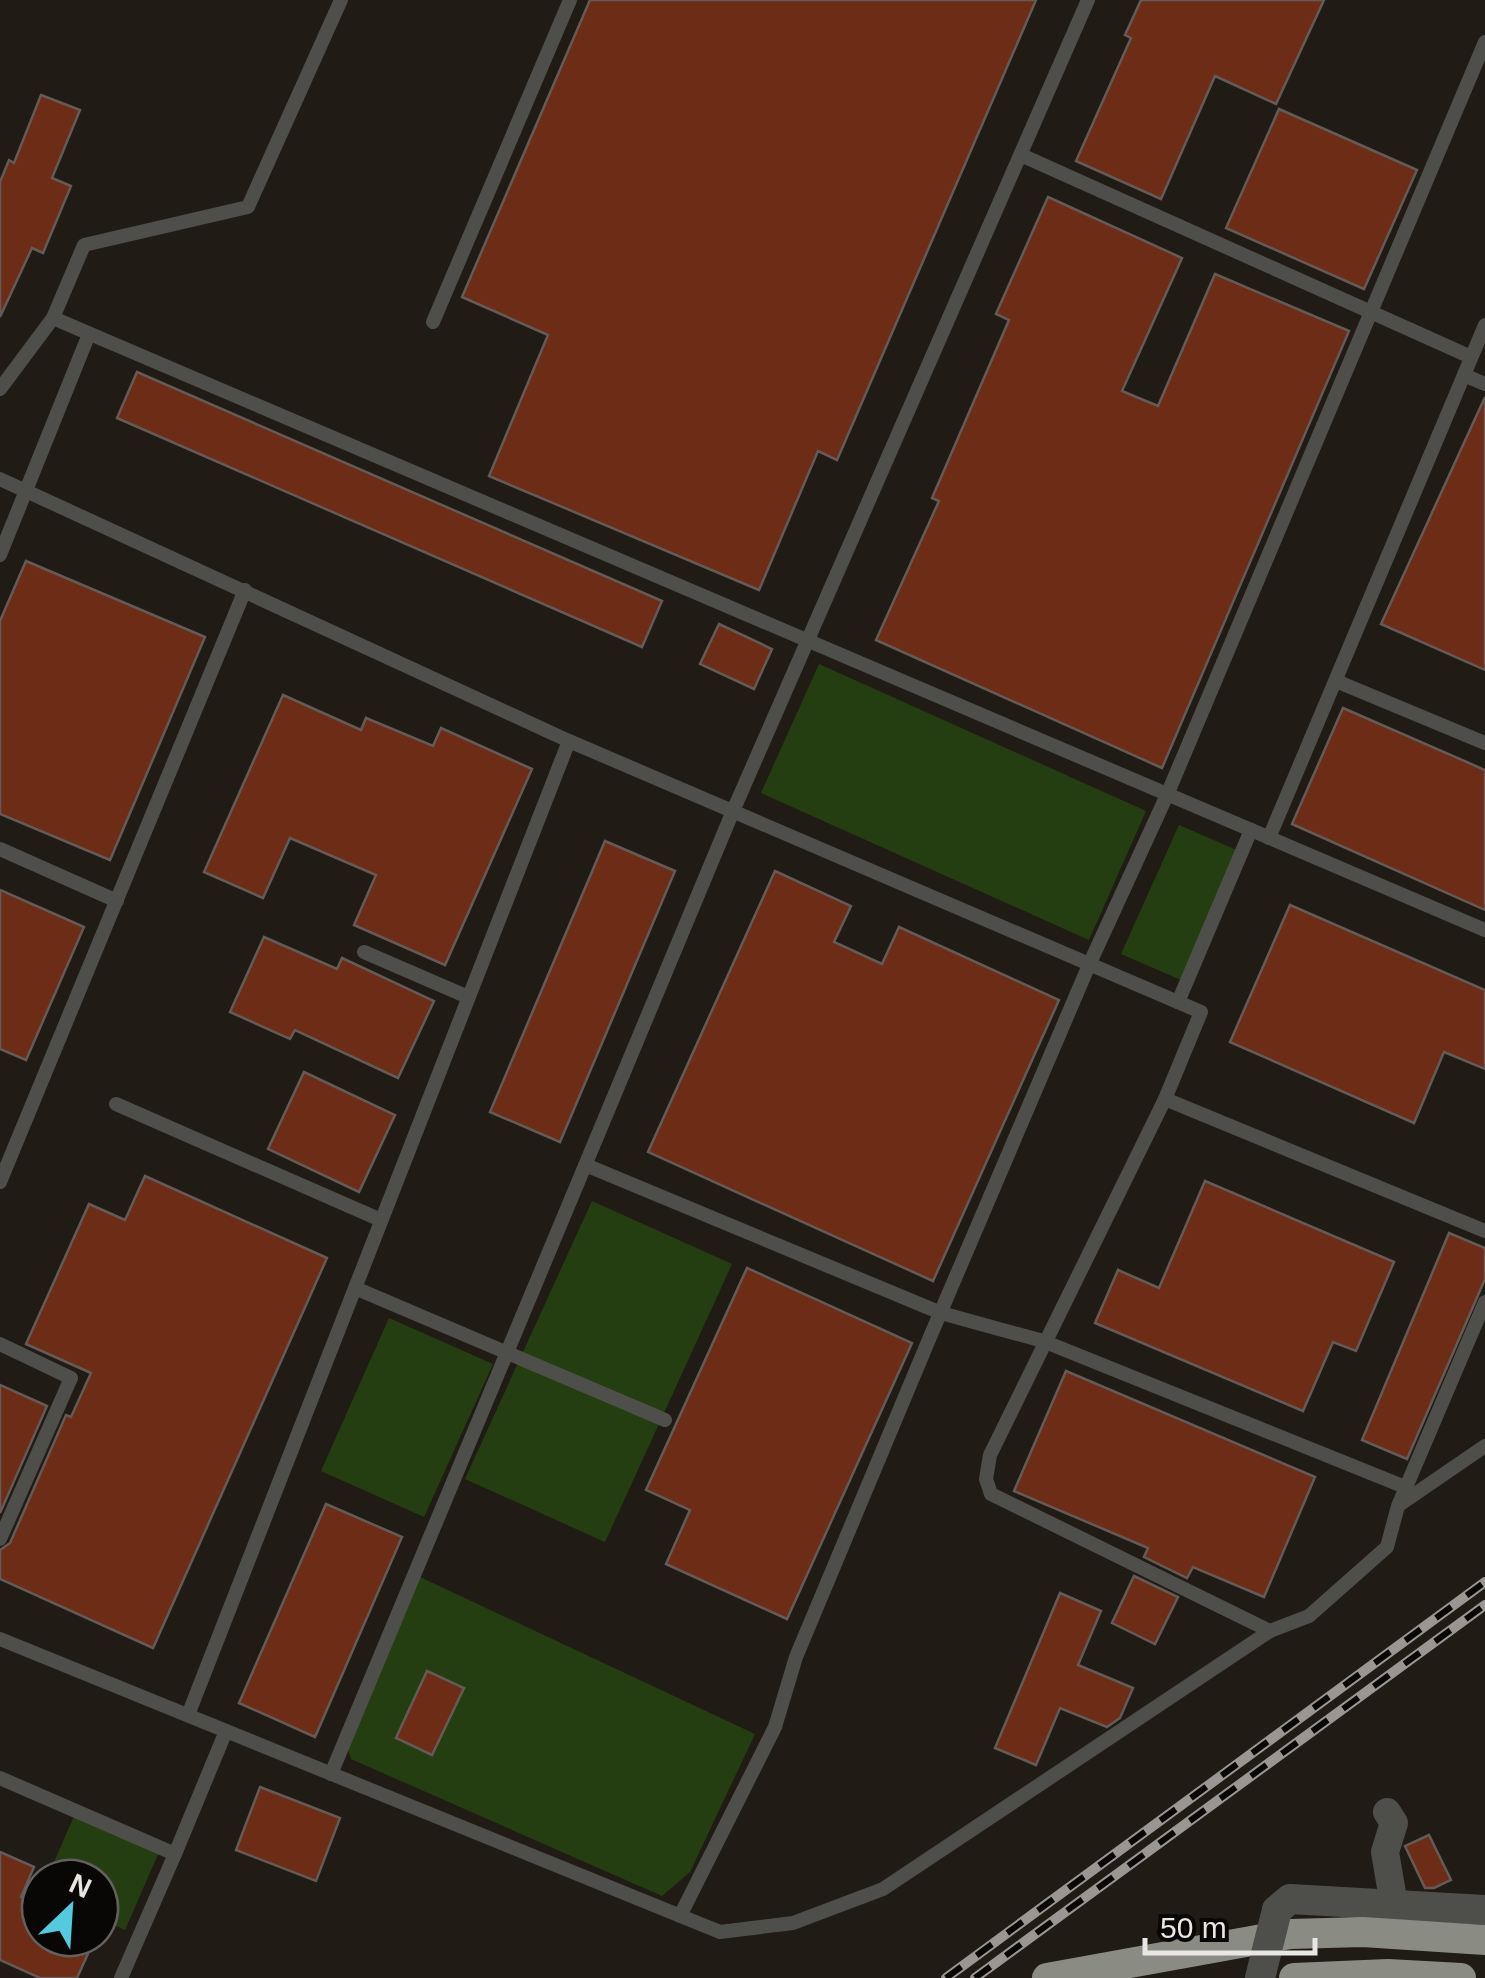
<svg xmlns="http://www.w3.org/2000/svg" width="1485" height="1978" font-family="Helvetica,sans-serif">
<rect width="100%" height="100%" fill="#211b16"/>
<g fill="#253e11">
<polygon points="819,664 1146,811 1089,940 761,793"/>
<polygon points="1179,825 1239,851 1181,980 1121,954"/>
<polygon points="592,1201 732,1264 605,1542 465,1479"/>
<polygon points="389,1318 493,1364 424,1517 321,1471"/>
<polygon points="420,1577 755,1734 690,1872 662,1896 351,1759 347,1745"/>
<polygon points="75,1814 159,1852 125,1930 100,1919 100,1878 47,1878"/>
</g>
<g fill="#6c2c16" stroke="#645a57" stroke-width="2.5">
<polygon points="590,0 1036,0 837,460 818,451 759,590 489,476 548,335 462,297"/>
<polygon points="1141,0 1324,0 1276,104 1215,76 1161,199 1076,161 1131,38 1125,35"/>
<polygon points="41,95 80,110 52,178 71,186 43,253 32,248 0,317 0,182 9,160 14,163"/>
<polygon points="1279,109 1417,170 1364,289 1226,228"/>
<polygon points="1048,197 1182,258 1122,391 1158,406 1215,274 1349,331 1162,768 876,640 939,501 932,498 1009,320 996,314"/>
<polygon points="137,372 662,601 642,647 117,418"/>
<polygon points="1485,397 1485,670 1381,624"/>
<polygon points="26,561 205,637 110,860 0,814 0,621"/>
<polygon points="719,624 772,649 754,689 700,664"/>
<polygon points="283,695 361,730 366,718 433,746 441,728 532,769 445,965 354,925 376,875 290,838 263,898 204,872"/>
<polygon points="1343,708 1485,770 1485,910 1292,824"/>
<polygon points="605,841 675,871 560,1142 490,1112"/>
<polygon points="775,871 851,906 834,942 882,964 899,927 1059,1000 933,1281 648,1152"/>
<polygon points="0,890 84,927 26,1060 0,1049"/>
<polygon points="1290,905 1485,990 1485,1069 1444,1052 1414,1123 1230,1042"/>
<polygon points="264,937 337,969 342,958 434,1001 398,1078 295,1030 290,1039 230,1012"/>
<polygon points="304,1072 395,1115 359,1192 268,1149"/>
<polygon points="145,1176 327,1258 153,1648 0,1579 0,1550 10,1543 66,1415 71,1417 91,1373 26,1344 89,1204 125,1220"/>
<polygon points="1205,1181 1394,1262 1356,1351 1333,1342 1303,1411 1095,1323 1118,1270 1159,1288"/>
<polygon points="1449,1233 1485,1248 1485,1279 1407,1459 1362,1440"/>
<polygon points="747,1268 912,1343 787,1619 666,1564 690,1510 646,1490"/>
<polygon points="1066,1371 1315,1477 1264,1597 1193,1567 1187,1578 1144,1557 1148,1548 1014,1491"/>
<polygon points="0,1385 47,1406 0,1513"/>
<polygon points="326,1504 402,1537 315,1737 239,1703"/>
<polygon points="1134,1576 1178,1597 1155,1644 1112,1623"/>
<polygon points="1060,1593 1101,1611 1078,1665 1133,1688 1120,1718 1107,1727 1060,1708 1036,1765 995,1748"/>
<polygon points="427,1671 464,1688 432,1755 396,1738"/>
<polygon points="260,1787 340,1818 316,1881 236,1850"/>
<polygon points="1429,1835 1451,1880 1434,1888 1425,1888 1405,1846"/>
<polygon points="0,1852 34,1867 21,1897 40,1906 40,1938 95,1938 77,1978 40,1978 0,1960"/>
</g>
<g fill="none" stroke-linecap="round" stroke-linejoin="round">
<g stroke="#4e4f4b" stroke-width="14">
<polyline points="1021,155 1471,357"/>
<polyline points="53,318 1485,930"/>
<polyline points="433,322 570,0"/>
<polyline points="1464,375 1485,384"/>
<polyline points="0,389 53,318 84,245 248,207 341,0"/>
<polyline points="0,479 569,741 1201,1012 1165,1099 1485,1231"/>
<polyline points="0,555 89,334"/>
<polyline points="1336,681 1485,743"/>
<polyline points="1269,838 1485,325"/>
<polyline points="0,849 117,901"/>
<polyline points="364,952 468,997"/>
<polyline points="1178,1002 1251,830"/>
<polyline points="1165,1099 990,1455 986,1479 991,1494 1270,1631"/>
<polyline points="116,1104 381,1220"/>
<polyline points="588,1166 941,1313 1043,1341 1405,1487"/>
<polyline points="0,1182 245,590"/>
<polyline points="355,1288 665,1420"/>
<polyline points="0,1344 71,1378 0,1539"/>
<polyline points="1399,1505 1485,1446"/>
<polyline points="0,1639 720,1932 793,1923 883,1889 1270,1631 1309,1616 1387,1547 1398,1506 1485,1302"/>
<polyline points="188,1715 569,741"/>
<polyline points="331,1774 733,811 1088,0"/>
<polyline points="0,1778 175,1854 121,1978"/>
<polyline points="175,1854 226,1731"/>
<polyline points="680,1916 775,1727 796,1657 930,1337 1089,965 1167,795 1485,42"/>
</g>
<polyline stroke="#4e4f4b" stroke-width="28" points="1387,1812 1394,1823 1385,1852 1394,1905"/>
<polyline stroke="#4e4f4b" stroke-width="30" points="1277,1910 1290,1899 1485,1910"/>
<g stroke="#8a8b83" stroke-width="30">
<polyline points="1047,1978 1290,1934 1363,1932 1485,1940"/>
<polyline points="1294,1978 1388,1974 1461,1978"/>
</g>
<defs>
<g id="rail">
<polyline points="946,1978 1485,1582"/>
<polyline points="975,1978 1485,1605"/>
</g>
</defs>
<use href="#rail" stroke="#9a9692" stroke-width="10"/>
<use href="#rail" stroke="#090705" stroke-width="6" stroke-dasharray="19" stroke-linecap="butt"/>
<polyline stroke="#4e4f4b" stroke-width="30" points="1260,1978 1277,1910"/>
</g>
<g transform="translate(70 1908) rotate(25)"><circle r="48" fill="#090705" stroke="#63605e" stroke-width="2.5"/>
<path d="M0-8L18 38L0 25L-18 38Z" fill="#54cade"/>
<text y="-15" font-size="28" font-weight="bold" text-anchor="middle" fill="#eae6e3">N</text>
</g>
<path d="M1145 1938v15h170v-15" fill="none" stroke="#eae6e3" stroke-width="5"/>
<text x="1160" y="1938" font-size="30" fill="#eae6e3" stroke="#090705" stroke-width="8" paint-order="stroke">50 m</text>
</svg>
